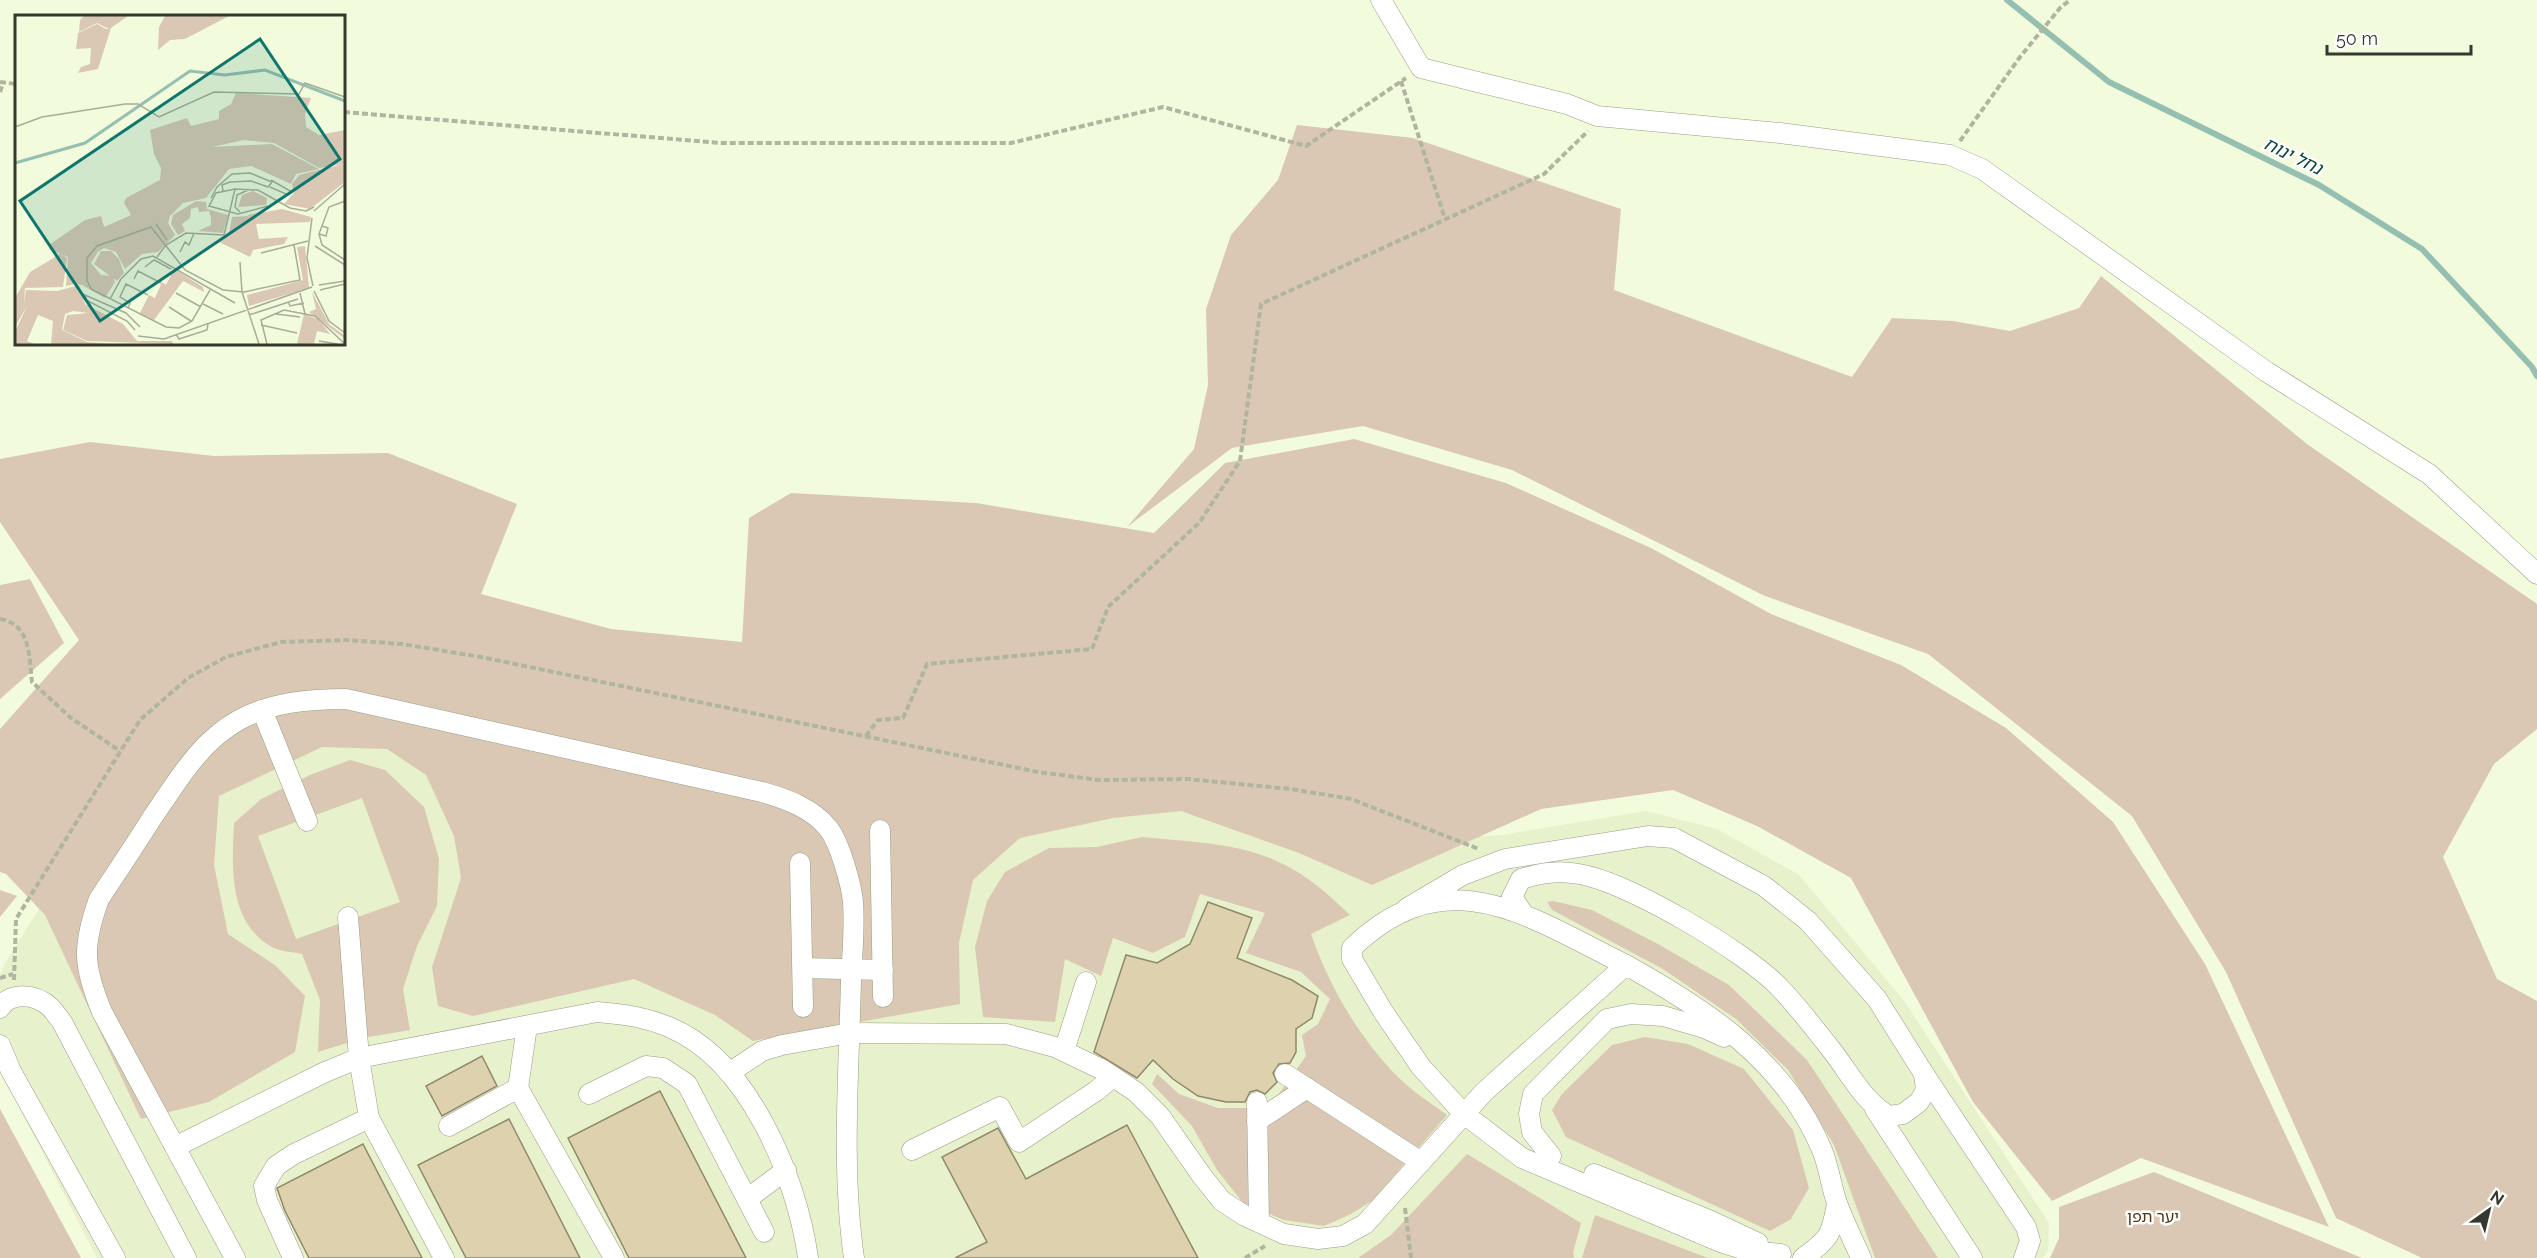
<svg xmlns="http://www.w3.org/2000/svg" width="2537" height="1258" font-family="Raleway,'Noto Sans Hebrew',sans-serif">
<rect width="100%" height="100%" fill="#f3fbdd"/>
<polygon fill="#e7f1cc" points="236,668 1425,839 1502,835 1646,811 1717,829 1798,874 1905,1002 2049,1223 2048,1250 2043,1258 97,1258 0,1070 0,976 4,965 166,705"/>
<g fill="#dbc8b4" fill-rule="evenodd">
<polygon points="1297,125 1413,138 1621,209 1614,290 1852,377 1892,318 1953,321 2010,331 2079,308 2101,276 2307,444 2537,604 2537,729 2494,764 2443,857 2497,979 2537,1001 2537,1258 2422,1258 2336,1218 2226,972 2132,816 1928,654 1765,596 1512,470 1363,426 1232,448 1127,527 1194,449 1208,385 1206,309 1231,235 1278,180"/>
<polygon points="1354,439 1506,483 1651,548 1771,614 1901,665 2006,728 2113,822 2205,964 2329,1227 2141,1158 2052,1201 1973,1102 1851,878 1757,826 1673,790 1541,809 1372,885 1299,853 1181,811 1113,818 1020,838 973,880 959,943 960,1004 753,1041 715,1015 634,979 473,1016 438,1006 432,967 461,878 454,836 426,775 387,749 322,747 219,796 214,865 228,934 276,966 305,996 295,1052 209,1102 141,1119 45,915 6,874 0,872 0,729 79,640 0,522 0,459 90,442 214,456 388,453 517,504 481,594 611,629 742,642 749,518 791,493 976,503 1154,533 1225,463"/>
<polygon points="30,579 64,643 0,699 0,585"/>
<path d="M350 760 385 770 424 807 439 859 437 906 417 946 403 989 410 1030 363 1038 318 1052 320 1000 302 954C292 952 278 951 270 946 228 920 232 866 234 823L261 799 310 775ZM362 798 400 902 296 939 258 836Z"/>
<path d="M1142 837C1188 842 1237 842 1279 862 1306 874 1329 895 1350 915L1311 934C1330 988 1359 1038 1399 1078 1413 1092 1431 1103 1447 1115L1373 1200 1351 1214 1324 1226 1284 1220 1243 1203 1217 1170 1192 1126 1152 1084 1157 1074 1179 1094 1218 1108H1269L1306 1056 1302 1035 1318 1024 1330 999 1301 972 1246 953 1265 913 1200 894 1185 937 1153 953 1113 938 1101 976 1065 959 1055 1022 983 1017 975 947 987 901 1005 872 1049 848 1097 847Z"/>
<polygon points="0,890 17,896 0,917"/>
<polygon points="1553,901 1592,910 1658,944 1729,985 1807,1060 1938,1258 1875,1258 1834,1145 1788,1070 1736,1019 1663,969 1552,910 1547,902"/>
<polygon points="1645,1037 1688,1044 1744,1069 1793,1130 1809,1188 1791,1219 1770,1231 1566,1137 1552,1110 1562,1094 1612,1045"/>
<polygon points="0,1109 81,1258 0,1258"/>
<polygon points="1467,1154 1581,1223 1573,1253 1574,1258 1358,1258 1391,1235"/>
<polygon points="2154,1172 2362,1258 2050,1258 2059,1238 2059,1207"/>
<polygon points="1595,1215 1708,1258 1582,1258"/>
</g>
<g fill="none" stroke-linecap="round" stroke-linejoin="round">
<polyline stroke="#95c0b1" stroke-width="6" points="2007,0 2109,82 2319,185 2422,249 2532,367 2537,376"/>
</g>
<g fill="#ddd2ad" stroke="#90886d" stroke-width="1.5">
<polygon points="1208,902 1252,918 1237,958 1292,980 1318,996 1312,1018 1296,1029 1296,1052 1290,1063 1279,1064 1273,1073 1277,1082 1265,1094 1257,1090 1250,1092 1245,1102 1226,1102 1198,1096 1173,1079 1153,1060 1137,1078 1094,1052 1126,955 1157,963 1190,944"/>
<polygon points="482,1056 497,1086 442,1116 426,1086"/>
<polygon points="660,1091 746,1258 629,1258 568,1138"/>
<polygon points="509,1119 580,1258 466,1258 418,1165"/>
<polygon points="1127,1125 1198,1258 955,1258 987,1242 942,1157 998,1128 1026,1179"/>
<polygon points="363,1144 422,1258 309,1258 285,1211 277,1188"/>
</g>
<g fill="none" stroke-linecap="round" stroke-linejoin="round">
<defs>
<g id="minor">
<polyline points="1381,0 1421,68 1567,104 1597,116 1780,133 1950,155 1982,169 2267,372 2429,474 2537,574"/>
<polyline points="262,710 307,821"/>
<polyline points="880,830 883,997"/>
<polyline points="800,863 803,1007"/>
<path d="M1407 908 1463 875 1505 859 1648 836 1674 838 1764 886 1808 921 1877 999 1924 1074 1926 1090 1919 1102 1903 1114 1889 1116C1864 1102 1850 1074 1833 1052 1816 1030 1799 1008 1780 988 1746 952 1628 882 1579 874 1558 870 1541 873 1521 879L1512 897 1524 915"/>
<polyline points="348,917 359,1058 369,1118"/>
<path d="M1626 965C1529 917 1447 856 1352 948V959L1384 1013 1421 1067 1464 1114 1522 1158 1723 1243 1749 1251 1781 1254"/>
<polyline points="803,968 883,970"/>
<path d="M0 1008C10 991 36 994 50 1007 54 1011 58 1017 62 1022L186 1258"/>
<polyline points="0,1045 11,1071 115,1258"/>
<polyline points="1064,1051 1086,982"/>
<path d="M729 1073 762 1051 782 1045 850 1033 1006 1034 1055 1047 1103 1070 1136 1092 1160 1116 1202 1176 1222 1201 1245 1216 1284 1234 1318 1239 1343 1236 1365 1224 1484 1092 1626 965C1707 1010 1785 1061 1822 1150 1829 1167 1831 1186 1837 1203 1844 1222 1853 1240 1861 1258"/>
<polyline points="1285,1074 1421,1162"/>
<polyline points="1924,1074 2026,1227 2030,1241 2024,1258"/>
<polyline points="518,1088 527,1026"/>
<polyline points="589,1094 646,1066 663,1068 687,1084 764,1232"/>
<polyline points="1257,1102 1259,1222"/>
<polyline points="1875,1109 1972,1258"/>
<polyline points="1257,1121 1307,1088"/>
<polyline points="449,1126 518,1088 614,1258"/>
<path d="M175 1147 323 1073 359 1058 597 1012C623 1014 645 1017 669 1027 749 1060 797 1178 808 1258"/>
<polyline points="912,1150 1000,1107 1019,1142 1096,1091 1113,1077"/>
<polyline points="1551,1156 1532,1132 1529,1114 1533,1094 1607,1019 1631,1014 1663,1016 1704,1028 1724,1037"/>
<polyline points="1594,1174 1709,1220 1758,1243"/>
<polyline points="747,1199 786,1170"/>
<path d="M235 1258 102 1012C83 966 82 946 99 899 117 872 135 845 152 818 177 782 199 742 239 720 273 702 309 699 346 699L762 792C787 799 812 808 829 829 840 844 851 883 853 902 855 928 852 955 851 980 849 1072 841 1167 854 1258"/>
<polyline points="293,1258 267,1200 264,1186 276,1166 294,1154 369,1118 444,1258"/>
<path d="M1803 1258C1830 1238 1831 1236 1837 1204"/>
</g>
</defs>
<use href="#minor" stroke="#979e82" stroke-width="21"/>
<g stroke="#afb59e" stroke-width="4" stroke-dasharray="6 3" stroke-linecap="butt">
<polyline points="1401,81 1445,219"/>
<polyline points="0,82 16,84"/>
<polyline points="0,92 3,83"/>
<polyline points="344,112 721,143 1011,143 1163,107 1306,146 1406,78"/>
<polyline points="1960,141 2020,57 2060,8 2070,0"/>
<path d="M0 619C31 624 29 657 32 682L71 718 120 751"/>
<polyline points="866,736 878,720 903,718 927,664 1092,649 1108,607 1199,523 1240,461 1261,304 1544,174 1588,131"/>
<polyline points="0,978 13,974"/>
<polyline points="14,980 16,919 140,720 188,678 226,657 281,642 347,640 402,644 481,657 1038,772 1099,780 1187,779 1291,789 1351,799 1479,849"/>
<polyline points="1405,1208 1411,1258"/>
<polyline points="1245,1258 1265,1246"/>
</g>
<use href="#minor" stroke="#fff" stroke-width="20"/>
</g>
<g text-anchor="middle" stroke-width="5" stroke-linejoin="round" paint-order="stroke">
<g font-size="16" fill="#513410" stroke="#fff">
<text x="2153" y="1222">יער תפן</text>
</g>
<g font-size="18" font-style="italic" fill="#094637" stroke="#fff">
<text transform="translate(2293 156) rotate(26)" y="6">נחל ינוח</text>
</g>
</g>
<g transform="translate(15 15)">
<rect width="330" height="330" fill="#f3fbdd"/>
<path d="M69 1H113L96 13 83 54 63 58 66 52 75 49 76 33 61 34 63 18 82 9 91 14H94L82 8 64 17 65 5ZM150 1H214L170 24 155 25 143 35 144 12ZM221 78 296 83 290 99 291 112 304 120 330 115V167L295 194 269 189 279 178 277 169 284 160 329 149 304 153 259 128 229 125 197 132 257 129 304 154 281 159 276 169 236 151 214 154 191 183 168 188 155 201 153 208 160 220 143 237 127 239 110 254 101 237 89 233 83 237 76 248 86 260 97 261 100 267 90 283 67 270 61 269 51 271 53 242 46 239 52 243 48 272 10 273 9 288 11 275 42 276 64 270 70 289 108 309 122 326H157L158 329 72 326 48 315 52 300 73 298 58 296 50 299 47 315 72 327 94 329H36L38 306 23 300 12 326 19 329H0V317L12 291 0 312V283L15 257 45 239 34 234V230L70 205 86 201 89 212 116 200 109 188 111 183 145 165 146 153 139 139 135 115 172 103 176 111 204 104V96L216 89ZM238 176 252 183 251 190 223 192 227 180ZM181 186 191 187 192 194 213 200 208 218 183 216 196 210V203L194 196 184 197 183 192 176 194 175 203 167 209 170 216 163 220 156 209 158 200ZM267 194 296 202 295 207 241 209 244 224 273 222 269 229 238 235 235 242 204 227 214 219 217 202 233 201 235 205 233 200ZM290 231 294 273 234 291 232 280 288 265 282 232ZM86 236H96L104 244 109 258 102 266 79 249ZM159 254 188 272 189 277 168 266 139 305 125 298 134 280 140 283 147 267 151 270ZM297 277 314 309 330 321V324L294 297 301 294ZM289 299 303 304 315 319 302 316 299 329H282Z" fill="#dbc8b4"/>
<path fill="none" stroke="#95c0b1" stroke-width="3" d="M0 148 70 128 175 56 210 60 250 55 330 86"/>
<path fill="none" stroke="#a7ad97" stroke-width="1.5" d="M0 112 27 102 110 89H123L144 102 199 77 284 79 290 68 330 82M255 172 273 180 277 177 256 165M220 174 201 178 194 191 223 199 253 191M196 183 202 172 217 159 235 158 257 167 253 172 236 166 215 167 207 170 208 176M330 186 314 192 304 219 307 230 330 245M275 193 291 196 299 192M299 196 330 169M225 197 220 192 222 180 233 175M297 203 292 243 298 271M141 209 152 225M304 219 311 221 313 213 307 211M300 231 330 250M165 237 170 227 174 230 179 218M246 238 293 226M142 242 151 230 171 218 209 220 220 174 243 175 275 193M225 247 227 277 244 329M130 252 139 245 156 254M119 264 123 256 146 268M304 270 330 266M195 275 177 306 164 313 151 312 76 274 72 265V243L82 231 136 212 170 255 208 275 229 277 285 265 279 230M305 275 330 269M299 276 314 306 330 318M161 278 186 292M285 278 290 299M95 284 106 264 126 244 138 241 220 288M273 287 275 291 289 288M188 289 208 299M154 292 176 306M113 293 115 288 105 282 111 269 133 280M261 299 285 302M234 300 283 284M246 310 282 318M120 315 112 306 71 285 70 280 111 298 125 312M161 319 164 324 192 315 193 309M123 321 149 324 297 272M304 326 322 329M252 329 246 305 269 295 300 301 330 329"/>
<path fill="#0f766e" fill-opacity="0.15" stroke="#0f766e" stroke-width="3" d="M245 24 325 144 85 306 5 186Z"/>
<rect width="330" height="330" fill="none" stroke="#35382d" stroke-width="3"/>
</g>
<g transform="translate(2489 1210) rotate(34)" stroke="#ffffff" stroke-width="4.5" paint-order="stroke">
<path d="M0-4.5L10 22L0 15L-10 22Z" fill="#35382d"/>
<text y="-9" font-size="16" font-weight="bold" text-anchor="middle" fill="#35382d">N</text>
</g>
<path d="M2327 45v9h144v-9" fill="none" stroke="#35382d" stroke-width="3"/>
<text x="2336" y="45" font-size="18" fill="#35382d" stroke="#ffffff" stroke-width="4.5" paint-order="stroke">50 m</text>
</svg>
